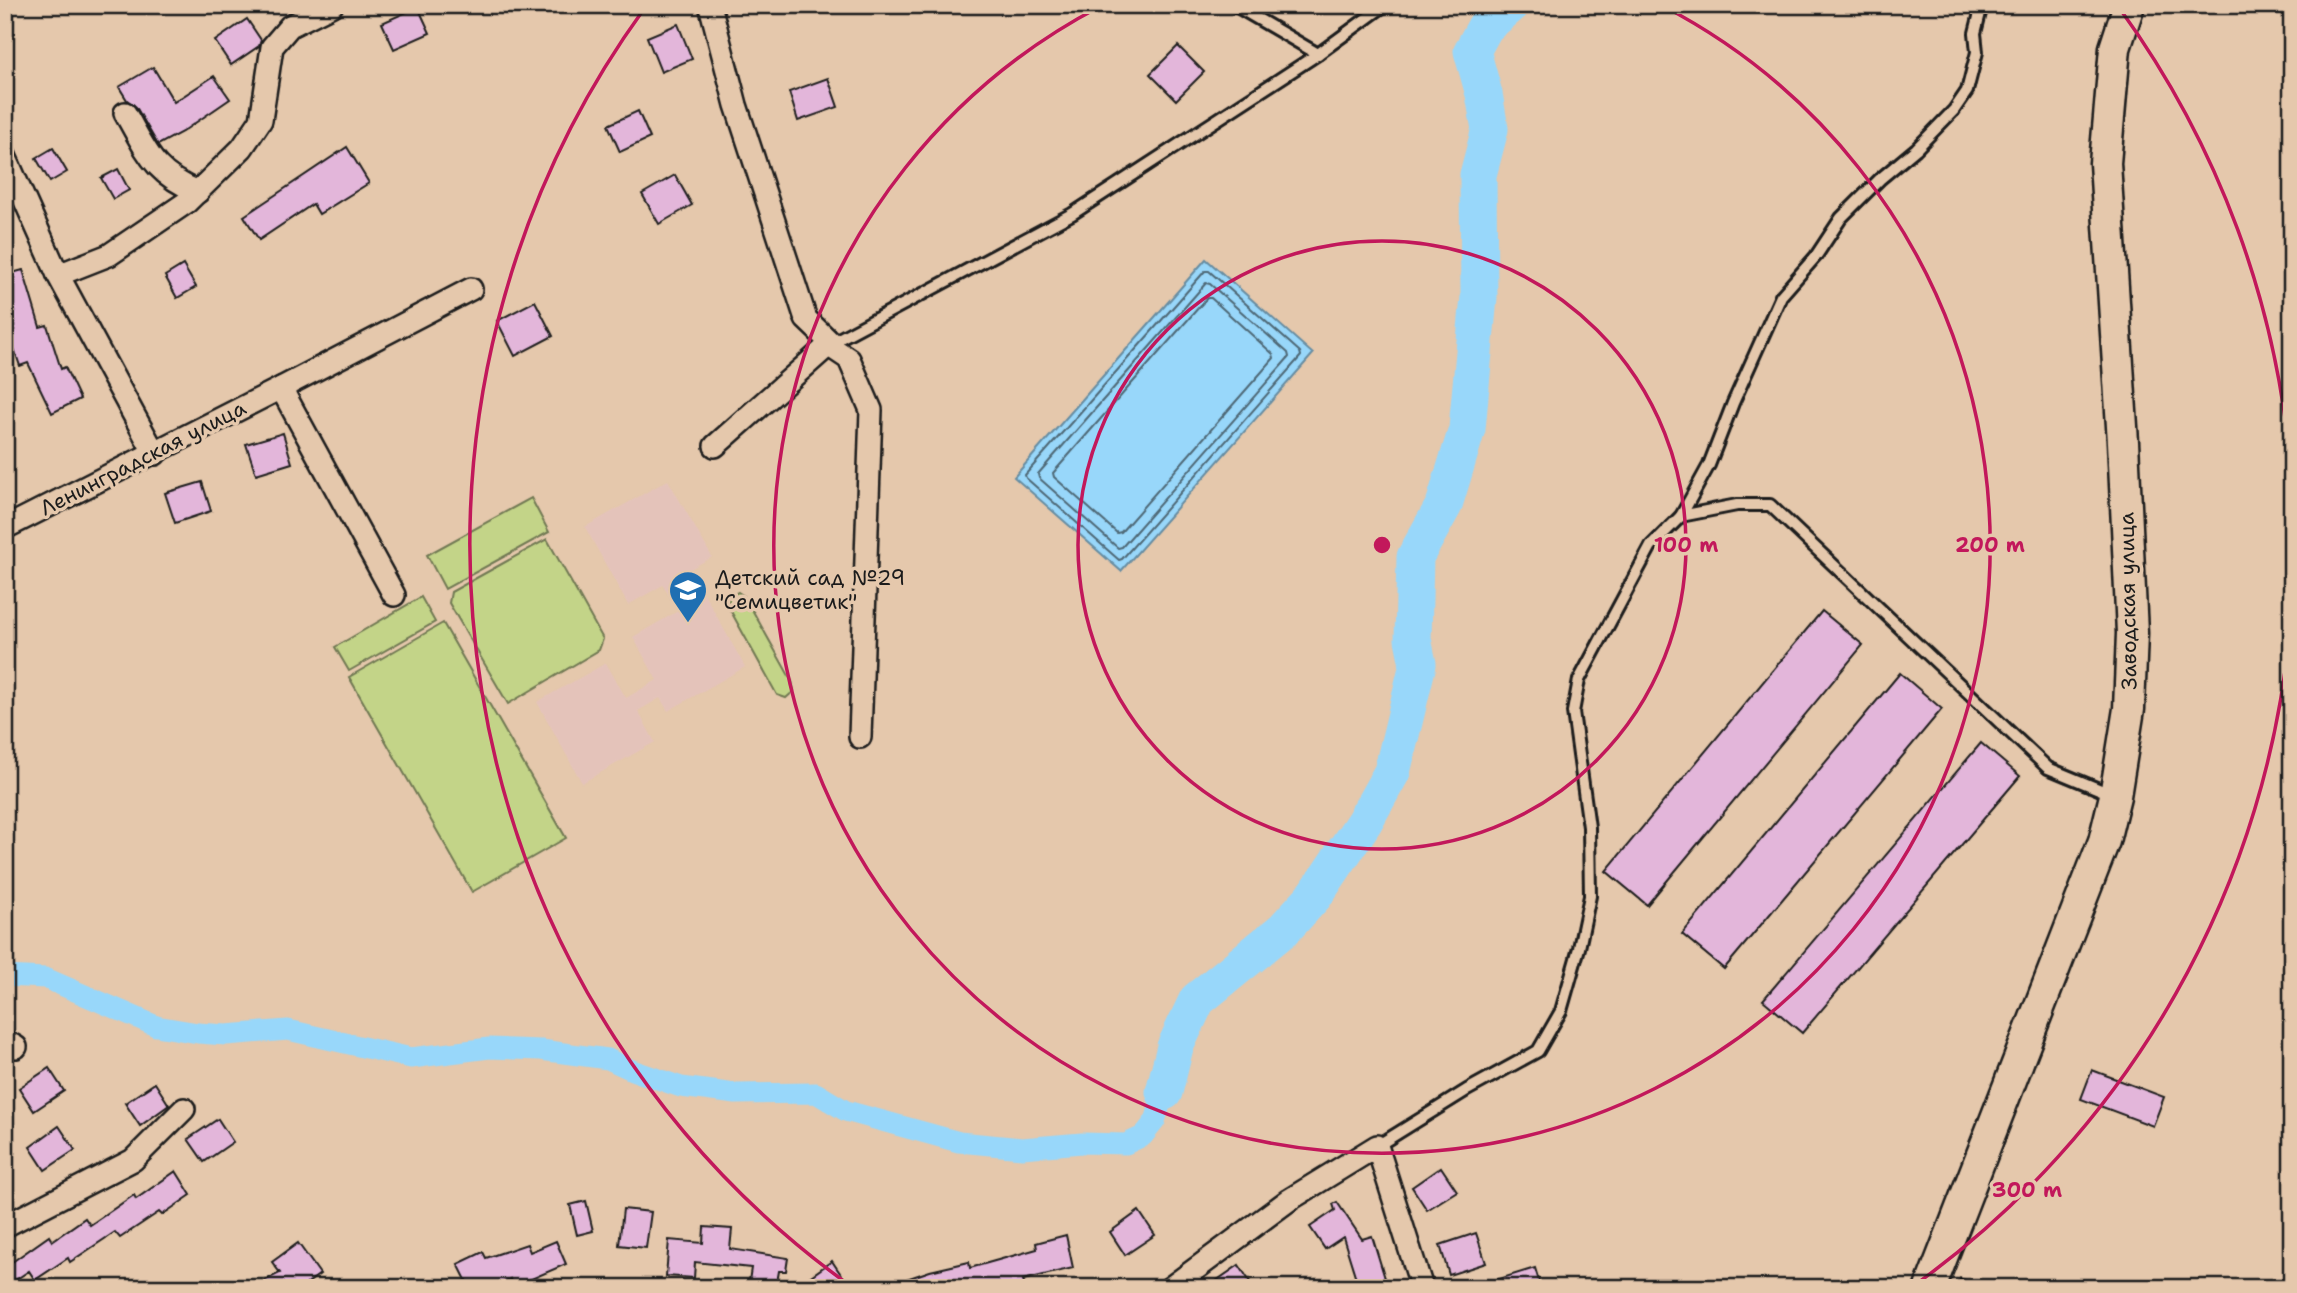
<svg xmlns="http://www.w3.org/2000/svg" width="2297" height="1293" font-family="'Shantell Sans',sans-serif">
<rect width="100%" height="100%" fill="#e5c8ac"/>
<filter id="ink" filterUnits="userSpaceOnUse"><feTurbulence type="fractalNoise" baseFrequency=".0143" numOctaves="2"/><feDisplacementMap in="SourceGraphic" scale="14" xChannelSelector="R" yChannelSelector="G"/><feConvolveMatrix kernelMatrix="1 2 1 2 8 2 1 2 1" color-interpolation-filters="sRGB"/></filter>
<g filter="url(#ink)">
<polygon fill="#e4c3ba" points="668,480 712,557 676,577 686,594 700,586 745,667 668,711 660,698 638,711 655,742 582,783 537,702 606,663 626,698 657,680 633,637 678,611 663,585 628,605 585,527"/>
<g fill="#c3d488" stroke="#707852" stroke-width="2">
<polygon points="531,498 549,532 445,589 427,555"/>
<polygon points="547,539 603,639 599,650 508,704 449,603 451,592"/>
<polygon points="738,592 745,597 792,681 794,691 786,698 777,695 728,606 729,597"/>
<polygon points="421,597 435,622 349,671 335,647"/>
<polygon points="443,623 566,838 472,892 349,677"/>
</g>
<polygon fill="#98d7fa" stroke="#668ca1" stroke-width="2" points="1206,259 1313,354 1121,571 1014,477"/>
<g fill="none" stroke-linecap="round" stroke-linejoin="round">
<g stroke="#4e6775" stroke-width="2">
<polygon points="1205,271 1209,271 1300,352 1301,356 1122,559 1119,560 1026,478 1025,475"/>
<polygon points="1206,283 1210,284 1288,353 1289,357 1122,547 1118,548 1039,478 1038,474"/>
<polygon points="1207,298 1211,298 1273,354 1274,358 1121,532 1117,533 1054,477 1053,473"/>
</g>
<polyline stroke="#98d7fa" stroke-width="21" points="5,976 45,978 156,1026 198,1033 226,1035 288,1030 411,1058 489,1048 541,1050 608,1059 632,1070 681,1087 736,1094 816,1093 846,1111 959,1142 1022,1148 1082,1143 1126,1144 1143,1136 1155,1121 1164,1092"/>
<polyline stroke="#98d7fa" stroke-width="37" points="1164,1092 1175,1047 1197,1000 1284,929 1315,895 1364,822 1392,772 1418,664 1413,639 1415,557 1444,505 1467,429 1479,297 1478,175 1490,129 1484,94 1472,51 1485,27 1511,5"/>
</g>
<g fill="#e3b6da" stroke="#1c1c1c" stroke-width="2">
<polygon points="418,7 430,33 394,49 382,23"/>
<polygon points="247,19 261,40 259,46 231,65 215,41"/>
<polygon points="678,24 692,59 661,72 647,37"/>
<polygon points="1178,46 1204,72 1176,100 1150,74"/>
<polygon points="153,67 174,102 214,76 230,99 182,132 158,145 136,107 127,100 119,87"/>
<polygon points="828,78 838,107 798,121 789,92"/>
<polygon points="638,111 650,138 620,152 608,125"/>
<polygon points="347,147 369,183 319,214 313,204 259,240 244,216"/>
<polygon points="53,148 67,172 50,182 36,158"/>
<polygon points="118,169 129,190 113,199 101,178"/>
<polygon points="675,175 692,205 659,224 642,194"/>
<polygon points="183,265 196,287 177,298 165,276"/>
<polygon points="23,270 40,327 47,325 61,369 65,367 80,399 52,413 28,363 20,366 5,322 5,275"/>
<polygon points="535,301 553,336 515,356 497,321"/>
<polygon points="283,433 292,463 256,474 246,444"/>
<polygon points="202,482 211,511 175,523 165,493"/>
<polygon points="1822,611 1863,645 1647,905 1606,871"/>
<polygon points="1900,673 1942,709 1724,969 1682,934"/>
<polygon points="1981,743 2020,776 1802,1033 1763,1000"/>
<polygon points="49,1068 64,1091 34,1111 19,1088"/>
<polygon points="2092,1070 2164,1097 2153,1126 2081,1099"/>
<polygon points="155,1083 169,1105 140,1126 125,1103"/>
<polygon points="218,1119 233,1142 204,1162 188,1139"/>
<polygon points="59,1126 75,1150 45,1170 30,1147"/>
<polygon points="1441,1167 1457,1191 1427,1210 1412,1187"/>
<polygon points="176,1171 191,1195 162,1215 159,1212 120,1238 115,1232 70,1262 68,1258 35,1280 29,1271 5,1287 5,1267 49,1236 52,1241 85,1218 90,1225 134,1195 136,1199"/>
<polygon points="586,1201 593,1231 577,1235 570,1205"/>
<polygon points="1337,1202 1362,1239 1372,1236 1388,1288 1359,1288 1343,1237 1325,1249 1310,1227 1335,1210 1333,1204"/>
<polygon points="623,1209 651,1212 646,1248 619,1245"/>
<polygon points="1139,1211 1155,1235 1125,1255 1110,1232"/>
<polygon points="704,1227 732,1229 730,1249 788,1258 786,1271 779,1271 776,1288 748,1288 751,1268 695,1262 694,1278 666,1276 669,1240 703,1243"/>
<polygon points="1476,1233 1486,1263 1449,1275 1440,1245"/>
<polygon points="1066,1235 1073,1268 1023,1280 1026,1288 890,1288 889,1285 930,1271 969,1262 970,1268 1037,1249 1036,1243"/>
<polygon points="556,1241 566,1264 513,1287 510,1279 492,1288 470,1288 458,1264 483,1252 486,1258 527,1244 530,1252"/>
<polygon points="298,1243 320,1274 301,1288 250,1288 280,1273 272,1262"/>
<polygon points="832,1261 850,1288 794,1288"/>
<polygon points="1239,1265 1254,1288 1206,1288"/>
<polygon points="1535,1268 1541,1288 1483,1288 1483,1284"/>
</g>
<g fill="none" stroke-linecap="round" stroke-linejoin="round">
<defs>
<g id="service">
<polyline points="1234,5 1318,54"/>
<polyline points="831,343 1072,214 1318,54 1385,5"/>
<polyline points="1681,516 1709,465 1733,403 1781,296 1816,256 1841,218 1880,179 1916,149 1954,110 1967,91 1977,52 1975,33 1982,5"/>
<polyline points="1377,1146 1467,1090 1538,1051 1561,1011 1579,948 1590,896 1589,827 1573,712 1579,680 1651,546 1681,516 1737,505 1770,505 2048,768 2113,795"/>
</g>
<g id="minor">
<polyline points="710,5 736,105 806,319 831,343 834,349 849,359 871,410 860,737"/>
<path d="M125 113C148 153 153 173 198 192"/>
<polyline points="5,156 58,275 155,454"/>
<polyline points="58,275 109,255 187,202 242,148 261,120 272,47 290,26 332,5"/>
<polyline points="281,388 471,289"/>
<polyline points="715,446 831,343"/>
<polyline points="5,528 281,388 394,595"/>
<polyline points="5,1041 16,1047"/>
<polyline points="5,1226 133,1160 184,1109"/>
<polyline points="1170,1288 1289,1200 1377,1146 1422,1288"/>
</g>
<polyline id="secondary" points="1930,1288 2104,841 2115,796 2129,709 2132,633 2123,442 2105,163 2115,48 2129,5"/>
</defs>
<use href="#service" stroke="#1c1c1c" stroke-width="16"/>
<use href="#minor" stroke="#1c1c1c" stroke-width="26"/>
<use href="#secondary" stroke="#1c1c1c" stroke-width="35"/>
<polyline stroke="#1c1c1c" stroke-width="3.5" stroke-dasharray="7 5" stroke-linecap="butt" points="1959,1279 1990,1288"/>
<use href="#service" stroke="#e5c8ac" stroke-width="10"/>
<use href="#minor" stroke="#e5c8ac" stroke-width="21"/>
<use href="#secondary" stroke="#e5c8ac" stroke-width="30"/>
</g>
</g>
<g fill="none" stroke="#c2185b" stroke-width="3.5">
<circle cx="1382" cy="545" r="304"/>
<path d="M1663 6A608 608 0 1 1 1101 6"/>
<path d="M2291 617A912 912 0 0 1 1912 1287M852 1287A912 912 0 0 1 644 9M2120 9A912 912 0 0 1 2291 473"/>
</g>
<defs>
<symbol id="school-pin" viewBox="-11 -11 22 30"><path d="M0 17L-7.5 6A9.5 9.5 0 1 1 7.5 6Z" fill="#1f6fb2" stroke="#e5c8ac"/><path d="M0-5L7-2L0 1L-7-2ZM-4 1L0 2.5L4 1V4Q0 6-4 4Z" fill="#fff"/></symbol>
</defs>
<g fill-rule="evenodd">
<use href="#school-pin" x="666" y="568" width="44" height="60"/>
</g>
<g text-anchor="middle" stroke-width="7" stroke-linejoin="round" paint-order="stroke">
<g font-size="21" fill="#1c1c1c" stroke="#e5c8ac">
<text transform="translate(143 458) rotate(-27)" y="7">Ленинградская улица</text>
<text transform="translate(2128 601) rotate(-91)" y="7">Заводская улица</text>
</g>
<g font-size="21" fill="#1c1c1c" stroke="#e5c8ac" text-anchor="start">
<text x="715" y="585">Детский сад №29<tspan x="715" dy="24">"Семицветик"</tspan></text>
</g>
</g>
<circle cx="1382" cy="545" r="10" fill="#c2185b" stroke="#e5c8ac" stroke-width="3.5"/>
<g font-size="21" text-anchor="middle" font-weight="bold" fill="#c2185b" stroke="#e5c8ac" stroke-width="7" stroke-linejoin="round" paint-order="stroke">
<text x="1686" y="552">100 m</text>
<text x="1990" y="552">200 m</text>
<text x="2027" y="1197">300 m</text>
</g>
<rect width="2297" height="1293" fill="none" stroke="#e5c8ac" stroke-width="28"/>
<rect x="14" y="14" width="2269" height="1265" fill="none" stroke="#1c1c1c" stroke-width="2.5" filter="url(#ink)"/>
</svg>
